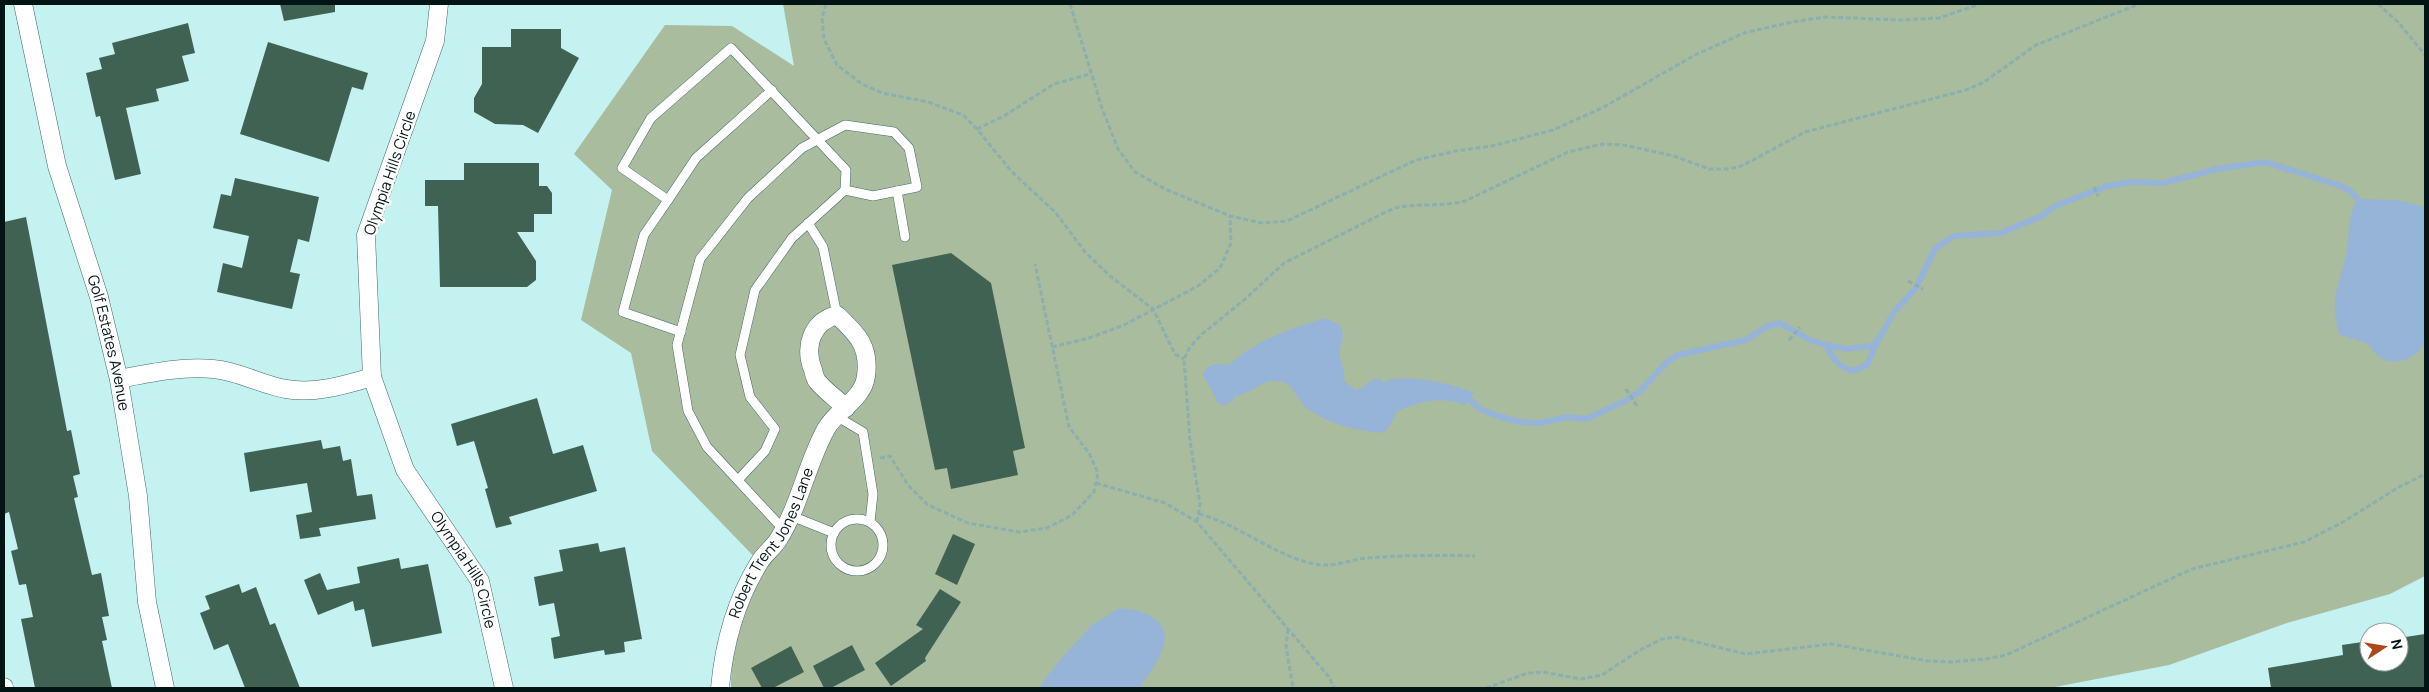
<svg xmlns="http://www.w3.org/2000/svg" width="2429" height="692" font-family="Manrope,sans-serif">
<rect width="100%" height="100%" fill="#c4f2f1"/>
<path fill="#aabc9e" d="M783 4H2425V576L2390 594 2287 623 2169 665 2050 688H731C731 645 743 605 765 568L652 451 631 353 581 320 612 190 574 154 665 25 732 26 794 66Z"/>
<g fill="#96b3d8">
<path d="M2358 199 2398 200 2425 207V342C2418 358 2394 368 2379 357 2375 354 2373 349 2368 345 2360 339 2348 339 2339 334 2329 297 2339 288 2346 255 2350 235 2347 215 2358 199Z"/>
<path d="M1326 318 1341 326C1346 342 1340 340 1340 353 1340 364 1346 370 1344 381L1356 390 1363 388 1371 380 1381 379 1383 383C1400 372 1455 384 1474 393L1465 405C1438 396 1422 401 1396 412L1389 428 1381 433C1356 430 1332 425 1311 411 1297 403 1296 384 1278 381 1262 379 1251 394 1235 396L1233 401 1223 406 1218 403 1203 375 1206 368 1215 364 1229 365C1256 340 1291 328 1326 318Z"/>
<path d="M1118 609C1131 608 1141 611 1152 617 1182 635 1151 669 1140 688H1039L1058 662 1092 625Z"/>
</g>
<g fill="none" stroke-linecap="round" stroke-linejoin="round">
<g stroke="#96b3d8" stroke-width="6">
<path d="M1826 345C1833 359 1838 366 1853 371L1867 365 1876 344"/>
<polyline points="1469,399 1480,409 1495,415 1519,422 1540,423 1567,417 1586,419 1625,401 1639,392 1667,362 1678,355 1746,340 1766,327 1780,323 1810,340 1826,345 1847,349 1872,346 1879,339 1894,312 1916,288 1935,249 1946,241 1954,236 2001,233 2042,216 2055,206 2107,186 2133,182 2163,183 2217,169 2265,162 2338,185 2349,190 2358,199"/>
</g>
</g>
<g fill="#406252">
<polygon points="280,4 335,4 335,12 284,21"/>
<polygon points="188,23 195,53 182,56 189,81 156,89 159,101 126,108 141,174 115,180 100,116 96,117 86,73 102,69 99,58 115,54 112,43"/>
<polygon points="511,29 561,29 561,48 579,58 538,133 523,125 495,124 474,112 474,98 482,84 482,47 511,47"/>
<polygon points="268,42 368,73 363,90 352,87 329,162 240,134"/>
<polygon points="464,163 539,163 539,186 547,186 552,193 552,214 534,214 534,232 517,232 536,261 536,280 527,287 440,287 438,206 425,206 425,180 464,180"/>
<polygon points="235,178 319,197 309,242 298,239 290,272 300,274 292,309 217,292 223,263 242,268 249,236 213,228 221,194 231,196"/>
<polygon points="26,217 67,431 71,430 80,474 73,476 78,497 74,498 92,575 101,573 109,616 102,617 107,640 102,641 112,688 35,688 21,619 33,617 26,584 19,585 11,551 18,549 9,512 4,514 4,222"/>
<polygon points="951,253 991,283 1025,448 1013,451 1018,475 951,489 947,468 935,470 892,265"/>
<polygon points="537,398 553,454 583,445 597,491 509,517 512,524 496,528 485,489 488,488 474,441 457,446 451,424"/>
<polygon points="321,440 323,449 340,446 343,461 351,459 357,496 372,494 376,519 319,528 321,536 300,539 296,515 312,512 307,483 250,492 244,453"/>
<polygon points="953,534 975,544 957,585 935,574"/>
<polygon points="598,543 600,552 625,547 642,639 624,642 625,652 605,655 604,650 554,659 551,638 560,636 554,603 539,606 534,577 563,571 559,550"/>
<polygon points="399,558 401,569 428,564 442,633 372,647 364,609 355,611 353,601 318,615 304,580 320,573 327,590 360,583 357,567"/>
<polygon points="239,584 242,593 256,587 270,625 275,623 300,688 245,688 228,644 214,650 200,613 210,609 205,596"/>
<polygon points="940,589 961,602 925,658 926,661 891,686 875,663 923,629 916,625"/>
<polygon points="2425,634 2425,688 2271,688 2268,668 2343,655 2342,645 2369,641 2369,662 2399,662 2399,638"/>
<polygon points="852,645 865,670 831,688 824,688 813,666"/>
<polygon points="791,646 804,672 773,688 762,688 751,668"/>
</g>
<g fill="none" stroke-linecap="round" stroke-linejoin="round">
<defs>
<g id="lane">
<polyline points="897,191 905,237"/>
<polyline points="668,200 696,158 772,90"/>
<polyline points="808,223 823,247 837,315"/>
<polyline points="681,332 623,312 644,235 668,200 622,168 651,118 731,48 846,170 845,190"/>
<polyline points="836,416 863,432 873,494 870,522"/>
<polyline points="738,480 765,451 775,429 750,397 740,355 755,290 792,238 845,190 873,196 917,187 909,148 894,132 845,125 802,148 748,198 700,259 677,345 688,411 707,447 783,529"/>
<polyline points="789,515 834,533"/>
<circle cx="857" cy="545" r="26"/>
</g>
<g id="street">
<path id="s1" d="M23 4 57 166 99 297 119 380 138 496 147 602 165 688"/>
<path id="s2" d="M439 4 435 41 366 235 372 377 405 470 480 581 504 688"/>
<path d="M119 379C150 373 181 366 213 369 239 371 261 385 286 389 316 394 344 385 372 377"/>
<polyline points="4,687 4,688"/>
<path id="s3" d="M720 688C724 643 735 602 759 563 764 554 773 548 778 540 799 508 807 463 826 429 837 409 863 400 866 376 870 346 857 334 837 315 811 322 804 347 813 370 814 374 815 378 817 381 825 391 837 399 846 408"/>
</g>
</defs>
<use href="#lane" stroke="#406a69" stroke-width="10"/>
<use href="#street" stroke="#406a69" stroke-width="19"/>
<g stroke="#8aafae" stroke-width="3" stroke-dasharray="5 2.5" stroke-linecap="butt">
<polyline points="826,4 822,18 824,39 837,65 862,84 882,93 928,102 963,115 977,129 1011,171 1056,213 1085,252 1110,276 1153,309 1175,354 1184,359"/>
<polyline points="1070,4 1102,108 1118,149 1135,172 1165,189 1230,216 1262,223 1287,221 1416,160 1456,151 1492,146 1553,130 1602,108 1695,55 1744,33 1792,22 1825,17 1901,20 1939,18 1980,4"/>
<polyline points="2378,4 2398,22 2425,55"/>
<polyline points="977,129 1004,116 1054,84 1090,74"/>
<polyline points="2094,187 2098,196"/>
<polyline points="1908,281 1923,289"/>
<polyline points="1789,340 1800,327"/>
<polyline points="1052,347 1089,338 1124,325 1198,286 1220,268 1231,243 1230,216"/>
<polyline points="1626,389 1637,406"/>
<polyline points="880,458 890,456 908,485 928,505 968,523 1019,532 1047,528 1072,515 1094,492 1098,473 1089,453 1069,427 1035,264"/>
<polyline points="1096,483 1165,503 1197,522 1329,677 1334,688"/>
<path d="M1199 514C1236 523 1275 556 1314 564 1332 568 1350 560 1367 558 1403 555 1439 555 1475 556"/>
<path d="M1197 522 1200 504 1190 441 1184 359 1190 347 1202 334 1244 300 1284 263 1394 208C1417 203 1442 207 1465 201L1568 152 1603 144 1624 145 1674 156 1709 169H1726L1739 167 1751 161 1805 132 1966 90 1984 82 2036 45 2139 4"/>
<polyline points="1288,629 1286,646 1293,688"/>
<polyline points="1486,688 1528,673 1543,672 1581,679 1602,675 1640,650 1662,639 1676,637 1746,654 1831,644 1928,661 1950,662 1986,659 2006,655 2192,569 2304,542 2343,522 2399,487 2425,474"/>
</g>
<use href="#lane" stroke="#fff" stroke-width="9"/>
<use href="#street" stroke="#fff" stroke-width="18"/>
</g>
<g text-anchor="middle" stroke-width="5" stroke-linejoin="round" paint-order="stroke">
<g font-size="15" fill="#031414" stroke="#fff">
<text transform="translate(390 173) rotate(-71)" y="5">Olympia Hills Circle</text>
<text dy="5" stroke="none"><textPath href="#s1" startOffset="350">Golf Estates Avenue</textPath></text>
<text dy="5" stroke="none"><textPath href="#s3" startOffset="156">Robert Trent Jones Lane</textPath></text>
<text dy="5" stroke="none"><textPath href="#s2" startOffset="601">Olympia Hills Circle</textPath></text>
</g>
</g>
<rect width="2429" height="692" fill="none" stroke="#031414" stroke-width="10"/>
<g transform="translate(2384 647) rotate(78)"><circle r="24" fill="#ffffff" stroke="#9aa1a1"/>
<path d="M0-4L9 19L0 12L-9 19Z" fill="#ad481a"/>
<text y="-8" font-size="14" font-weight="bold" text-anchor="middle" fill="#031414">N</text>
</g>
</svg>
